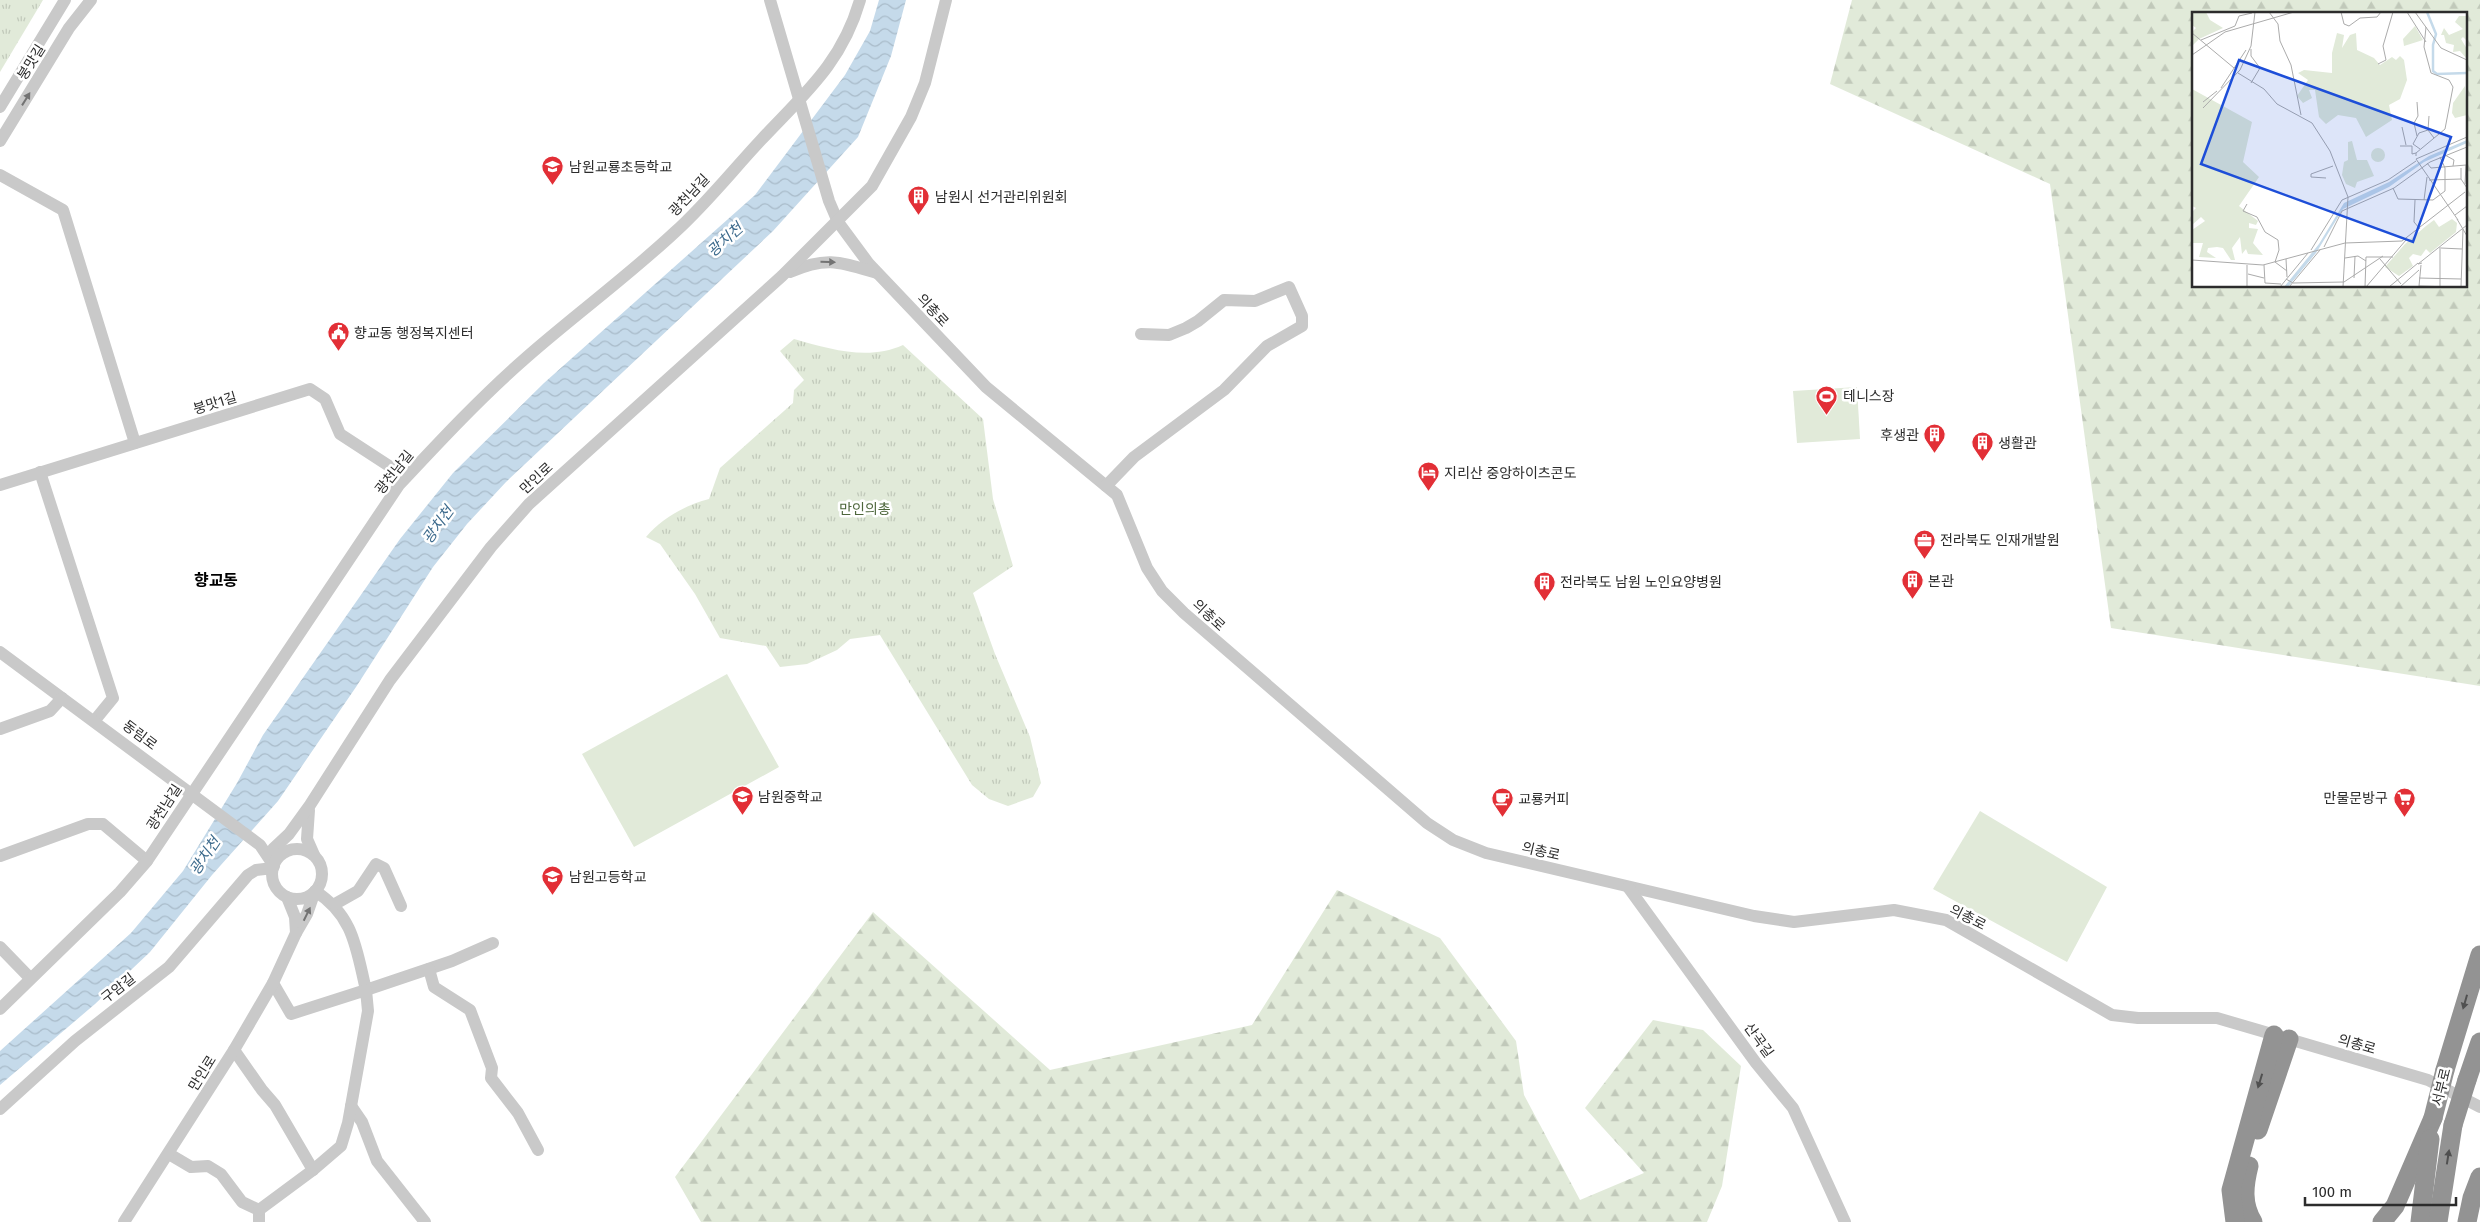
<svg xmlns="http://www.w3.org/2000/svg" width="2480" height="1222" font-family="'Fira Sans','Noto Sans KR',sans-serif">
<defs>
<pattern id="grass-tufts" width="24" height="20" patternUnits="userSpaceOnUse" patternTransform="scale(1.25)"><rect width="24" height="20" fill="#e1ead9"/><path d="M3 7l-1-3M5 7V3M7 7l1-3M15 17l-1-3M17 17v-4M19 17l1-3" fill="none" stroke="#c1c9ba"/></pattern>
<pattern id="forest-firs" width="22" height="20" patternUnits="userSpaceOnUse" patternTransform="scale(1.25)"><rect width="22" height="20" fill="#e1ead9"/><path d="M5 1l3.5 6h-7zM16 11l3.5 6h-7z" fill="#c1c9ba"/></pattern>
<pattern id="water-waves" width="16" height="10" patternUnits="userSpaceOnUse" patternTransform="scale(1.25)"><rect width="16" height="10" fill="#c5daea"/><path d="M0 5q4-4 8 0t8 0" fill="none" stroke="#a9bbc9"/></pattern>
</defs>
<rect width="100%" height="100%" fill="#fff"/>
<g fill="url(#grass-tufts)">
<polygon points="0,0 43,0 0,72"/>
<path d="M794 339C830 349 868 361 903 345L983 419 993 499 1013 566 973 593 995 654 1030 737 1041 783 1033 797 1008 806 989 799 972 785 880 635 850 639 837 650 807 664 780 667 766 646 720 638 695 594 660 544 646 537C662 518 686 505 709 499L720 468 793 403 794 390 804 380 780 351Z"/>
</g>
<g fill="url(#forest-firs)" fill-rule="evenodd">
<path d="M1852 0H2480V686L2111 628 2050 184 1830 84ZM2194 14H2466V286H2194Z"/>
<polygon points="1337,890 1440,938 1516,1041 1524,1095 1580,1200 1644,1173 1585,1108 1653,1020 1703,1030 1741,1066 1722,1186 1707,1222 701,1222 675,1177 873,912 1050,1070 1252,1025"/>
</g>
<g fill="#e1ead9">
<polygon points="1857,387 1860,439 1797,443 1793,391"/>
<polygon points="727,674 779,767 634,847 582,754"/>
<polygon points="1980,811 2107,887 2067,962 1933,889"/>
</g>
<polygon fill="url(#water-waves)" points="879,0 906,0 891,56 858,137 773,231 506,482 467,524 433,567 356,687 278,801 212,875 150,952 95,1004 0,1085 0,1051 131,933 183,871 237,783 263,735 400,539 453,473 544,383 755,195 845,75 870,31"/>
<g fill="none" stroke-linecap="round" stroke-linejoin="round">
<g stroke="#c9c9c9" stroke-width="12">
<polyline points="770,0 829,201 838,222 869,264 986,387 1117,495 1147,568 1162,591 1184,613 1427,823 1453,840 1486,853 1754,916 1794,922 1894,910 1946,920 2112,1015 2138,1018 2217,1018 2428,1080 2480,1107"/>
<polyline points="0,107 65,0"/>
<polyline points="0,141 69,28 91,0"/>
<polyline points="0,175 63,210 135,443"/>
<path d="M790 272C827 256 840 262 877 273"/>
<polyline points="40,472 113,698 95,720"/>
<polyline points="0,485 310,389 325,399 340,434 406,477"/>
<polyline points="1106,486 1134,457 1224,390 1267,346 1302,326 1302,316 1289,287 1255,301 1224,300 1198,321 1186,328 1169,335 1141,334"/>
<polyline points="0,652 260,845 274,866"/>
<polyline points="0,729 50,711 62,698"/>
<polyline points="309,810 307,839 314,855"/>
<polyline points="273,849 289,834 310,805 390,680 491,547 529,504 782,276 872,186 911,117 925,83 946,0"/>
<circle cx="297" cy="874" r="25"/>
<polyline points="0,856 88,824 103,824 147,861"/>
<polyline points="1628,887 1756,1063 1793,1108 1845,1222"/>
<path d="M287 897 295 917 296 933 307 914 315 891C354 916 356 948 366 990L452 961 493 943"/>
<polyline points="335,904 358,891 376,864 384,868 401,906"/>
<polyline points="0,947 30,978"/>
<polyline points="429,969 434,987 470,1010 492,1068 491,1078 518,1113 538,1150"/>
<path d="M0 1009 120 892 147 861 399 485C440 441 482 396 528 356 576 314 628 276 675 232 706 204 732 171 761 140 804 94 842 63 860 0"/>
<polyline points="234,1050 262,1090 275,1105 313,1170"/>
<polyline points="351,1106 362,1122 377,1161 425,1222"/>
<polyline points="0,1109 75,1041 169,967 248,875 256,870 273,868"/>
<polyline points="169,1154 191,1167 208,1166 221,1174 242,1202 259,1210 259,1222"/>
<polyline points="259,1210 313,1170 341,1146 348,1123 368,1011 366,990 291,1014 273,983"/>
<polyline points="124,1222 234,1050 273,983 296,933"/>
</g>
<g stroke="#939393" stroke-width="19">
<polyline points="2445,1070 2480,955"/>
<polyline points="2467,1080 2480,1042"/>
<polyline points="2258,1130 2289,1039"/>
<path d="M2249 1166C2244 1186 2242 1204 2253 1222"/>
<polyline points="2235,1222 2231,1190 2274,1035"/>
<polyline points="2382,1222 2395,1206 2433,1118"/>
<polyline points="2420,1222 2430,1139"/>
<polyline points="2438,1222 2453,1125"/>
<polyline points="2467,1222 2472,1198 2480,1177"/>
</g>
<g stroke="#939393" stroke-width="19">
<polyline points="2433,1118 2445,1070"/>
<polyline points="2453,1125 2467,1080"/>
</g>
</g>
<defs><path id="oneway-solid" d="M-6-.8H1V-3.2L6.5 0L1 3.2V.8H-6Z" transform="scale(1.25)"/></defs>
<g fill="#737373">
<use href="#oneway-solid" transform="translate(26 99) rotate(-58)"/>
<use href="#oneway-solid" transform="translate(828 262) rotate(1)"/>
<use href="#oneway-solid" transform="translate(307 914) rotate(-64)"/>
</g>
<g fill="#505050">
<use href="#oneway-solid" transform="translate(2465 1002) rotate(106)"/>
<use href="#oneway-solid" transform="translate(2260 1081) rotate(107)"/>
<use href="#oneway-solid" transform="translate(2448 1157) rotate(-81)"/>
</g>
<defs>
<symbol id="school-pin" viewBox="-11 -11 22 30"><path d="M0 17L-7.5 6A9.5 9.5 0 1 1 7.5 6Z" fill="#e22f36" stroke="#fff"/><path d="M0-5L7-2L0 1L-7-2ZM-4 1L0 2.5L4 1V4Q0 6-4 4Z" fill="#fff"/></symbol>
<symbol id="building-pin" viewBox="-11 -11 22 30"><path d="M0 17L-7.5 6A9.5 9.5 0 1 1 7.5 6Z" fill="#e22f36" stroke="#fff"/><path d="M-4-6H4V6H1V3H-1V6H-4ZM-2.5-4.3h1.7v1.8h-1.7ZM.8-4.3h1.7v1.8H.8ZM-2.5-1h1.7V.8h-1.7ZM.8-1h1.7V.8H.8Z" fill="#fff"/></symbol>
<symbol id="civic-pin" viewBox="-11 -11 22 30"><path d="M0 17L-7.5 6A9.5 9.5 0 1 1 7.5 6Z" fill="#e22f36" stroke="#fff"/><path d="M-.6-6.5H3V-4.5H.6V-3L4-1V1h2V6H-6V1h2V-1L-.6-3ZM-1.2 2.5V6h2.4V2.5Z" fill="#fff"/></symbol>
<symbol id="stadium-pin" viewBox="-11 -11 22 30"><path d="M0 17L-7.5 6A9.5 9.5 0 1 1 7.5 6Z" fill="#e22f36" stroke="#fff"/><path d="M0-5a6.5 5 0 1 0 0 10a6.5 5 0 1 0 0-10ZM-3.5-1.8h7v3.6h-7Z" fill="#fff"/></symbol>
<symbol id="hotel-pin" viewBox="-11 -11 22 30"><path d="M0 17L-7.5 6A9.5 9.5 0 1 1 7.5 6Z" fill="#e22f36" stroke="#fff"/><path d="M-6-4.5h1.5V1H6V5H4.5V3h-9V5H-6ZM-4 0a1.8 1.8 0 1 1 3.6 0ZM.5 0V-2.5h3Q6-2.5 6 0Z" fill="#fff"/></symbol>
<symbol id="office-pin" viewBox="-11 -11 22 30"><path d="M0 17L-7.5 6A9.5 9.5 0 1 1 7.5 6Z" fill="#e22f36" stroke="#fff"/><path d="M-6-3h4V-5.5h4V-3h4V5H-6ZM-1-4.5V-3h2v-1.5ZM-6 0V1H6V0Z" fill="#fff"/></symbol>
<symbol id="supermarket-pin" viewBox="-11 -11 22 30"><path d="M0 17L-7.5 6A9.5 9.5 0 1 1 7.5 6Z" fill="#e22f36" stroke="#fff"/><path d="M-6-5.5h2.5l.6 2H6L4.5 2H-2.5L-4.4-4H-6ZM-1.5 3.2a1.3 1.3 0 1 0 .1 0ZM3 3.2a1.3 1.3 0 1 0 .1 0Z" fill="#fff"/></symbol>
<symbol id="cafe-pin" viewBox="-11 -11 22 30"><path d="M0 17L-7.5 6A9.5 9.5 0 1 1 7.5 6Z" fill="#e22f36" stroke="#fff"/><path d="M-5.5-4.5H6V0H3Q3 3.5 0 3.5H-2.5Q-5.5 3.5-5.5 0ZM3-3.2v2h1.7v-2ZM-6 4.5H4V6H-6Z" fill="#fff"/></symbol>
</defs>
<g fill-rule="evenodd">
<use href="#school-pin" x="540" y="154" width="25" height="34"/>
<use href="#building-pin" x="906" y="184" width="25" height="34"/>
<use href="#civic-pin" x="326" y="320" width="25" height="34"/>
<use href="#stadium-pin" x="1814" y="384" width="25" height="34"/>
<use href="#building-pin" x="1922" y="422" width="25" height="34"/>
<use href="#building-pin" x="1970" y="430" width="25" height="34"/>
<use href="#hotel-pin" x="1416" y="460" width="25" height="34"/>
<use href="#office-pin" x="1912" y="528" width="25" height="34"/>
<use href="#building-pin" x="1900" y="568" width="25" height="34"/>
<use href="#building-pin" x="1532" y="570" width="25" height="34"/>
<use href="#school-pin" x="730" y="784" width="25" height="34"/>
<use href="#supermarket-pin" x="2392" y="786" width="25" height="34"/>
<use href="#cafe-pin" x="1490" y="786" width="25" height="34"/>
<use href="#school-pin" x="540" y="864" width="25" height="34"/>
</g>
<g text-anchor="middle" stroke-width="5" stroke-linejoin="round" paint-order="stroke">
<g font-size="14" fill="#2c2c2c" stroke="#fff">
<text transform="translate(31 62) rotate(-58)" y="5">붕맛길</text>
<text transform="translate(689 195) rotate(-47)" y="5">광천남길</text>
<text transform="translate(933 310) rotate(47)" y="5">의총로</text>
<text transform="translate(215 403) rotate(-17)" y="5">붕맛1길</text>
<text transform="translate(394 472) rotate(-51)" y="5">광천남길</text>
<text transform="translate(536 478) rotate(-43)" y="5">만인로</text>
<text transform="translate(1209 615) rotate(43)" y="5">의총로</text>
<text transform="translate(140 735) rotate(37)" y="5">동림로</text>
<text transform="translate(164 807) rotate(-57)" y="5">광천남길</text>
<text transform="translate(1541 851) rotate(13)" y="5">의총로</text>
<text transform="translate(1968 917) rotate(27)" y="5">의총로</text>
<text transform="translate(118 988) rotate(-38)" y="5">구암길</text>
<text transform="translate(1759 1040) rotate(54)" y="5">산곡길</text>
<text transform="translate(2357 1044) rotate(16)" y="5">의총로</text>
<text transform="translate(202 1073) rotate(-58)" y="5">만인로</text>
<text transform="translate(2441 1087) rotate(-76)" y="5">서부로</text>
</g>
<g font-size="14" fill="#2c2c2c" stroke="#fff" text-anchor="start">
<text x="569" y="172">남원교룡초등학교</text>
<text x="935" y="202">남원시 선거관리위원회</text>
<text x="354" y="338">향교동 행정복지센터</text>
<text x="1843" y="401">테니스장</text>
<text x="1919" y="440" text-anchor="end">후생관</text>
<text x="1998" y="448">생활관</text>
<text x="1444" y="478">지리산 중앙하이츠콘도</text>
<text x="1940" y="545">전라북도 인재개발원</text>
<text x="1928" y="586">본관</text>
<text x="1560" y="587">전라북도 남원 노인요양병원</text>
<text x="758" y="802">남원중학교</text>
<text x="2388" y="803" text-anchor="end">만물문방구</text>
<text x="1518" y="804">교룡커피</text>
<text x="569" y="882">남원고등학교</text>
</g>
<g font-size="14" fill="#4d663b" stroke="#fff">
<text x="865" y="514">만인의총</text>
</g>
<g font-size="15" font-style="italic" fill="#3c6a8c" stroke="#fff">
<text transform="translate(725 240) rotate(-42)" y="5">광치천</text>
<text transform="translate(438 525) rotate(-54)" y="5">광치천</text>
<text transform="translate(205 856) rotate(-56)" y="5">광치천</text>
</g>
<g font-size="16" font-weight="bold" fill="#000" stroke="#fff">
<text x="216" y="586">향교동</text>
</g>
</g>
<g transform="translate(2192 12)">
<rect width="275" height="275" fill="#fff"/>
<path d="M160 129 165 148H175L182 164 165 170 163 176 154 172 150 163 152 150 156 148V130ZM260 207 265 211 264 220 238 241 234 237 229 244 221 242 217 246 221 254 207 264 193 255 213 232 234 214 242 208 247 215Z" fill="#e1ead9"/>
<path d="M0 0H14L18 8 31 16 7 27 0 34V20L4 16 0 13ZM267 4H275V29L271 25 269 27 275 37 274 46 268 39 261 40 262 33 254 31 252 23H249L252 16 257 23 271 17 263 10ZM223 14 231 28 212 34 211 27ZM145 21 152 23 150 36 158 23 164 21 165 38 182 46 188 53 200 45 204 48 208 44 212 48 215 68 208 87 197 93 200 108 174 125 164 106 146 103 134 112 127 105 123 78H117L120 86 111 91 105 84 116 68 106 61 112 58 140 61V41ZM273 74 275 103 263 106 260 101 261 91ZM0 77 60 110 51 150 67 165 47 194 66 209 64 213 57 211V216L66 217 61 231 71 243 56 242 54 237 50 242 48 225 40 236 43 248H39L31 236 25 235 16 236 15 240 24 246 7 245 11 231H0V218L13 209 9 205 0 213V200L4 196 0 194Z" fill="#e1ead9"/>
<path d="M179 143a7 7 0 1 1 14 0a7 7 0 1 1-14 0Z" fill="#e1ead9"/>
<path d="M275 128V131L232 150 197 175 151 197 124 241 96 275H92L127 232 152 191 197 170 237 144Z" fill="#c5daea"/>
<path fill="none" stroke="#c5daea" stroke-width="2.5" d="M235 0 244 22 241 33V59L245 62 275 61"/>
<path fill="none" stroke="#ababab" stroke-width="1" d="M77 0 86 12 88 29 99 53 109 103M149 0 152 12 157 14 168 6 185 5 189 0M215 0 234 30M223 0 249 36 275 48M0 21 42 56M9 28 43 14 47 4 60 1M0 43 33 20 102 0M186 52 194 48 191 34 201 0M46 61 72 77 85 92 120 111 138 139 156 185 151 275M59 71 68 56 59 44V37M29 76 54 38M11 90 25 79M225 90 226 104 222 111 225 124M11 96 48 58 59 34 63 0M237 104 236 118 242 126M210 115 214 133M208 134H220V142L224 141V144M228 137 221 132 227 121 236 118M224 141 253 117 261 75 257 68 239 61 232 35 234 15M253 143 262 148 261 154M224 147 266 208M224 147 275 125M235 151 239 156 274 153 273 172M269 156V167L275 176M134 166 119 165V162L141 154M237 168 269 167M201 176 206 187 241 188 253 179V156L248 145M223 188 222 210 228 217M232 188 235 165M55 192 51 199 65 205 73 220 86 228 87 238 83 250 95 259M263 203 275 194M265 207 275 224M132 235 150 199 202 176 238 150 275 135M249 236 270 237M119 238 150 188 196 168 224 149M153 246 166 244 174 249M94 247 95 265M188 247 209 272M0 248 71 253 153 231 210 229 273 180M230 251 226 252 275 213M55 253V275M72 253 73 271 89 272M56 262 72 266M162 266 163 244M227 266 269 267M94 267 101 271 152 270 191 244M227 274 258 275M227 274 229 253M88 275 116 241M97 275 128 238M173 275 174 245H201M174 275 214 228M197 275 226 251M208 275 227 258M248 275V235M269 275 271 217"/>
<path fill="#1d4ed8" fill-opacity="0.15" stroke="#1d4ed8" stroke-width="2.5" d="M47 48 259 125 221 230 9 152Z"/>
<rect width="275" height="275" fill="none" stroke="#2c2c2c" stroke-width="2.5"/>
</g>
<path d="M2305 1197v8h151v-8" fill="none" stroke="#2c2c2c" stroke-width="2.5"/>
<text x="2312" y="1197" font-size="15" fill="#2c2c2c" stroke="#ffffff" stroke-width="4" paint-order="stroke">100 m</text>
</svg>
